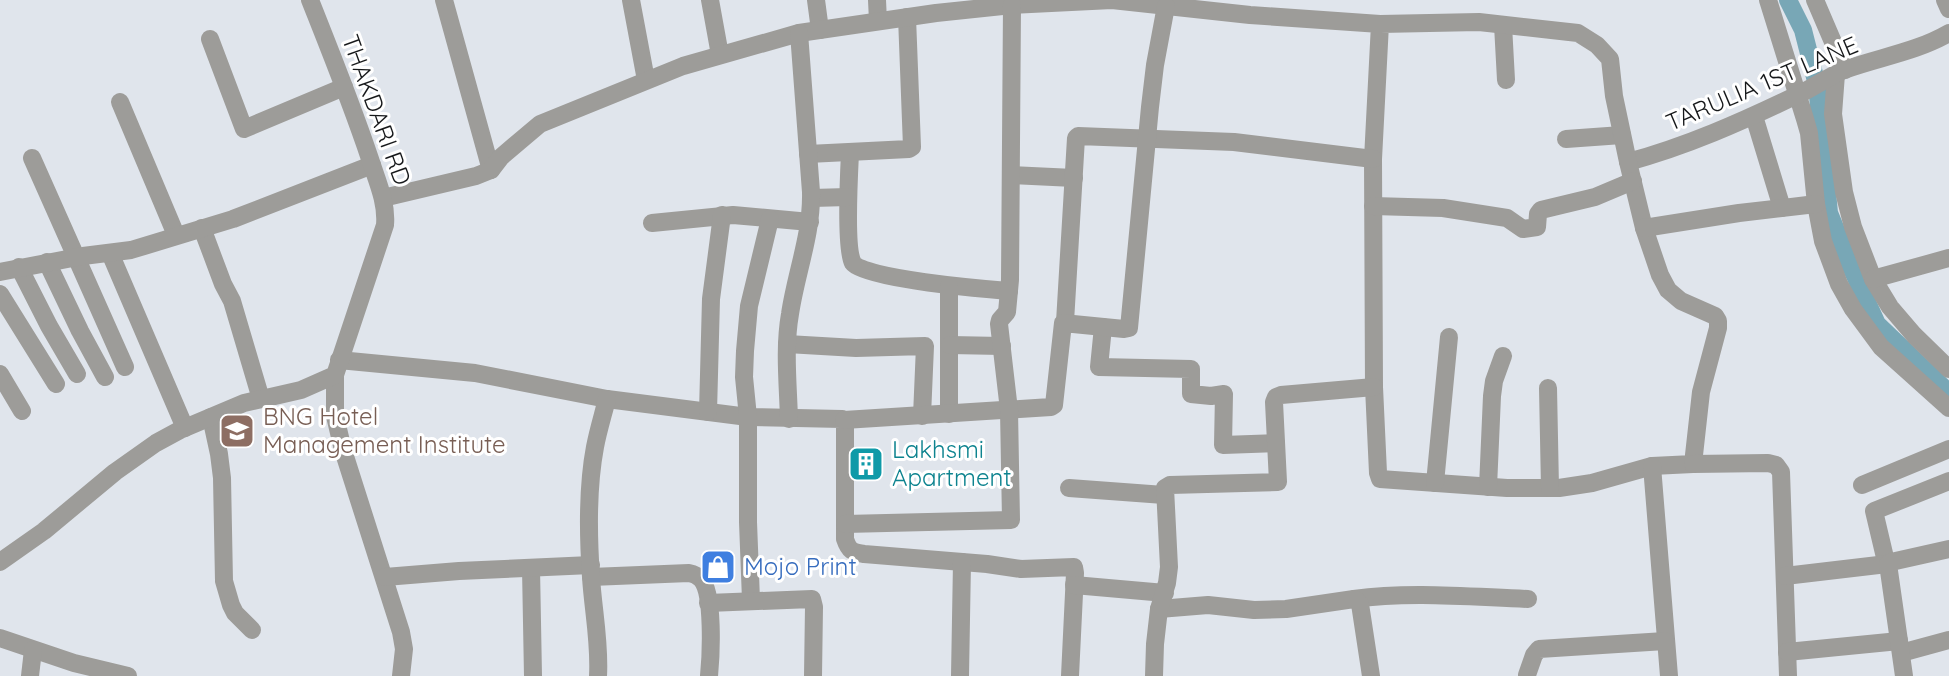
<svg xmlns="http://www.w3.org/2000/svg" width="1949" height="676" font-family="Quicksand,sans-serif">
<rect width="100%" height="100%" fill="#e0e5ec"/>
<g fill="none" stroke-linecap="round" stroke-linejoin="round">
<polyline stroke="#78a7b6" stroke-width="18" points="1788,0 1803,30 1817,85 1829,213 1851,267 1877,324 1949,393"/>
<g stroke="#9d9c99" stroke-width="18">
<polyline points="444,0 491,170"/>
<polyline points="631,0 646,80"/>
<polyline points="710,0 720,55"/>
<polyline points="816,0 820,30"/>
<polyline points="877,0 878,21"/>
<polyline points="1768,0 1805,119 1809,133 1816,204 1823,241 1839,284 1853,309 1881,347 1949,408"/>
<polyline points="1815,0 1845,70"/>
<polyline points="1945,0 1949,9"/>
<polyline points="1503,25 1506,80"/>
<polyline points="210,39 244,129 344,87"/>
<polyline points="1836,74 1833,114 1844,192 1853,227 1873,279 1890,307 1914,335 1949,369"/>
<polyline points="120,102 176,235"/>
<polyline points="1754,116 1782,208"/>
<polyline points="1566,139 1622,135"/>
<path d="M850 153C849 173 845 249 853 263 863 279 985 289 1009 291"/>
<polyline points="808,154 909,149 912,147 907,17"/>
<polyline points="32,158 125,367"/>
<path d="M1628 162C1687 146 1741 122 1795 96 1812 89 1827 77 1844 70 1880 57 1916 52 1949 33"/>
<polyline points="1012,175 1074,178"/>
<polyline points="383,198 476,176 491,170 501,157 540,124 683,66 799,33 936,13 1012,5 1112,0 1250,15 1380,24 1479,22 1578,33 1597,45 1610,59 1614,96 1628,162 1644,228 1660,275 1668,290 1681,301 1715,316 1718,321 1718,328 1701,392 1693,464 1652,466 1592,483 1559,488 1507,488 1380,479 1378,473 1374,387 1373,159 1380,24"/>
<polyline points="812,198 848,197"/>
<polyline points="1373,206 1443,208 1507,218 1523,229 1537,227 1538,214 1541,210 1595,197 1633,181"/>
<polyline points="652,223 733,215 810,222"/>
<polyline points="202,228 223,284 232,301 261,399"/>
<polyline points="1644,228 1739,213 1816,204"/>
<polyline points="110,253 185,428"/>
<polyline points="47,262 80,331 105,377"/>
<polyline points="19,267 49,326 77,374"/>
<polyline points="0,272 83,256 131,250 233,219 372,165"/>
<polyline points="1873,279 1949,258"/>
<polyline points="949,286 949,414"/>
<polyline points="0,294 56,384"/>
<polyline points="1065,322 1076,138 1078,136 1234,142 1373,159"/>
<polyline points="1103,327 1099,367 1191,369 1191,394 1211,396 1224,394 1223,445 1276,443"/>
<polyline points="787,344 856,348 925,346 922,416"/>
<polyline points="950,345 1002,346"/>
<path d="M339 360 475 373 607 399 748 417 842 419 845 424V539C849 551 852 552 864 554L987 564 1021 569 1074 567 1075 573 1070 676"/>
<polyline points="0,374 22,411"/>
<polyline points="335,375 335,416 343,450 401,632 404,649 401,676"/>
<polyline points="1548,388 1550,488"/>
<polyline points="708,412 711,299 722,215"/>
<polyline points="211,417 219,454 222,478 224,581 231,605 235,613 252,630"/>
<path d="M789 419C788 384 784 348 790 314 796 273 812 234 811 192L799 33"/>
<polyline points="844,420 1051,407 1054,405 1063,323 1124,329 1129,328 1150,107 1155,65 1166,6"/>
<polyline points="1693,464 1768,463 1776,465 1781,472 1788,676"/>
<polyline points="1652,466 1669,676"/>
<polyline points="1435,483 1449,337"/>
<polyline points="1862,485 1949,449"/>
<polyline points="1488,487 1492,396 1494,381 1503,356"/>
<polyline points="1069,488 1164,495"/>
<polyline points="845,524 1011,520 1009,410 999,324 1000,320 1007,312 1010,280 1012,5"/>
<path d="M0 562 44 531 115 472 156 443 180 430 244 403 301 390 335 375 385 225C387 202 377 181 370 159 352 105 331 53 310 0"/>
<polyline points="1887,566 1874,511 1949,481"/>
<polyline points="531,568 533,676"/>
<polyline points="1785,576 1887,564"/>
<polyline points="385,577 459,571 591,565"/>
<path d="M591 577 689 573C694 574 697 575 701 579 714 593 711 656 709 676"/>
<polyline points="1074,585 1165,593"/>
<path d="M1354 599C1410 591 1472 597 1528 599"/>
<polyline points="751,600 748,522 748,417 744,377 745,351 749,306 770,219"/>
<polyline points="708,603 812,599 814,607 813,676"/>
<polyline points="1159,609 1208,605 1254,610 1286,609 1354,599 1360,604 1371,676"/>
<polyline points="0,638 74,663 128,676"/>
<polyline points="1787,652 1899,641"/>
<polyline points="1901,653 1949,640"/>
<polyline points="1527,675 1534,655 1539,649 1665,641"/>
<polyline points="30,676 33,650"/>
<path d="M598 676C600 642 593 610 591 577 588 534 587 489 595 447 598 431 603 415 607 399"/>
<polyline points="960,676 962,562"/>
<polyline points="1154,676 1155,644 1159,609 1167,583 1169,567 1165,488 1170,485 1278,482 1274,402 1276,397 1281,395 1374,387"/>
<polyline points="1904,676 1888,564 1891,562 1949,549"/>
</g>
</g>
<defs>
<symbol id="university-square" viewBox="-11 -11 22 22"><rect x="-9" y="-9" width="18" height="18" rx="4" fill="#8d6e63" stroke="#fff"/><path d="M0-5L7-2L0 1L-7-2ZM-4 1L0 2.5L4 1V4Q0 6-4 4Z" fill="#fff"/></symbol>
<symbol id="building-square" viewBox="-11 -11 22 22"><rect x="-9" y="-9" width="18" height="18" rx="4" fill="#0f9aa8" stroke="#fff"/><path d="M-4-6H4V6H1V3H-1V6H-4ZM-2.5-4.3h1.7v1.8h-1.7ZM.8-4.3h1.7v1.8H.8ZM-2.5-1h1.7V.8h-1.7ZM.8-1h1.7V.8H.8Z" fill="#fff"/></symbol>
<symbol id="shop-square" viewBox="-11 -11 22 22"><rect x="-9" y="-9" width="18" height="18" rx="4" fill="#3f7fe0" stroke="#fff"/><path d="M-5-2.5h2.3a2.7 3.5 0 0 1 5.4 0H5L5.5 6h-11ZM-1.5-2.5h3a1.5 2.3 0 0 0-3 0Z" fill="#fff"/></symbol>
</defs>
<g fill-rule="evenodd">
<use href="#university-square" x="217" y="411" width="40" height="40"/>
<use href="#building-square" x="846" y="444" width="40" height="40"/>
<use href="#shop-square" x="698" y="547" width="40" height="40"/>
</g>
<g text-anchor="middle" stroke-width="6" stroke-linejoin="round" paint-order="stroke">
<g font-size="24" fill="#16181a" stroke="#fff">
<text transform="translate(1762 84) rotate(-23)" y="8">TARULIA 1ST LANE</text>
<text transform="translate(376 110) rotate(70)" y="8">THAKDARI RD</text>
</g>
<g font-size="24" fill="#785e54" stroke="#fff" text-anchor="start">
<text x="263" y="425">BNG Hotel<tspan x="263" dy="28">Management Institute</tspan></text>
</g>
<g font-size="24" fill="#0d838f" stroke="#fff" text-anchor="start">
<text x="892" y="458">Lakhsmi<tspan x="892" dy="28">Apartment</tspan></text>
</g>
<g font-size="24" fill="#366cbe" stroke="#fff" text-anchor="start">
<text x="744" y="575">Mojo Print</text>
</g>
</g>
</svg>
